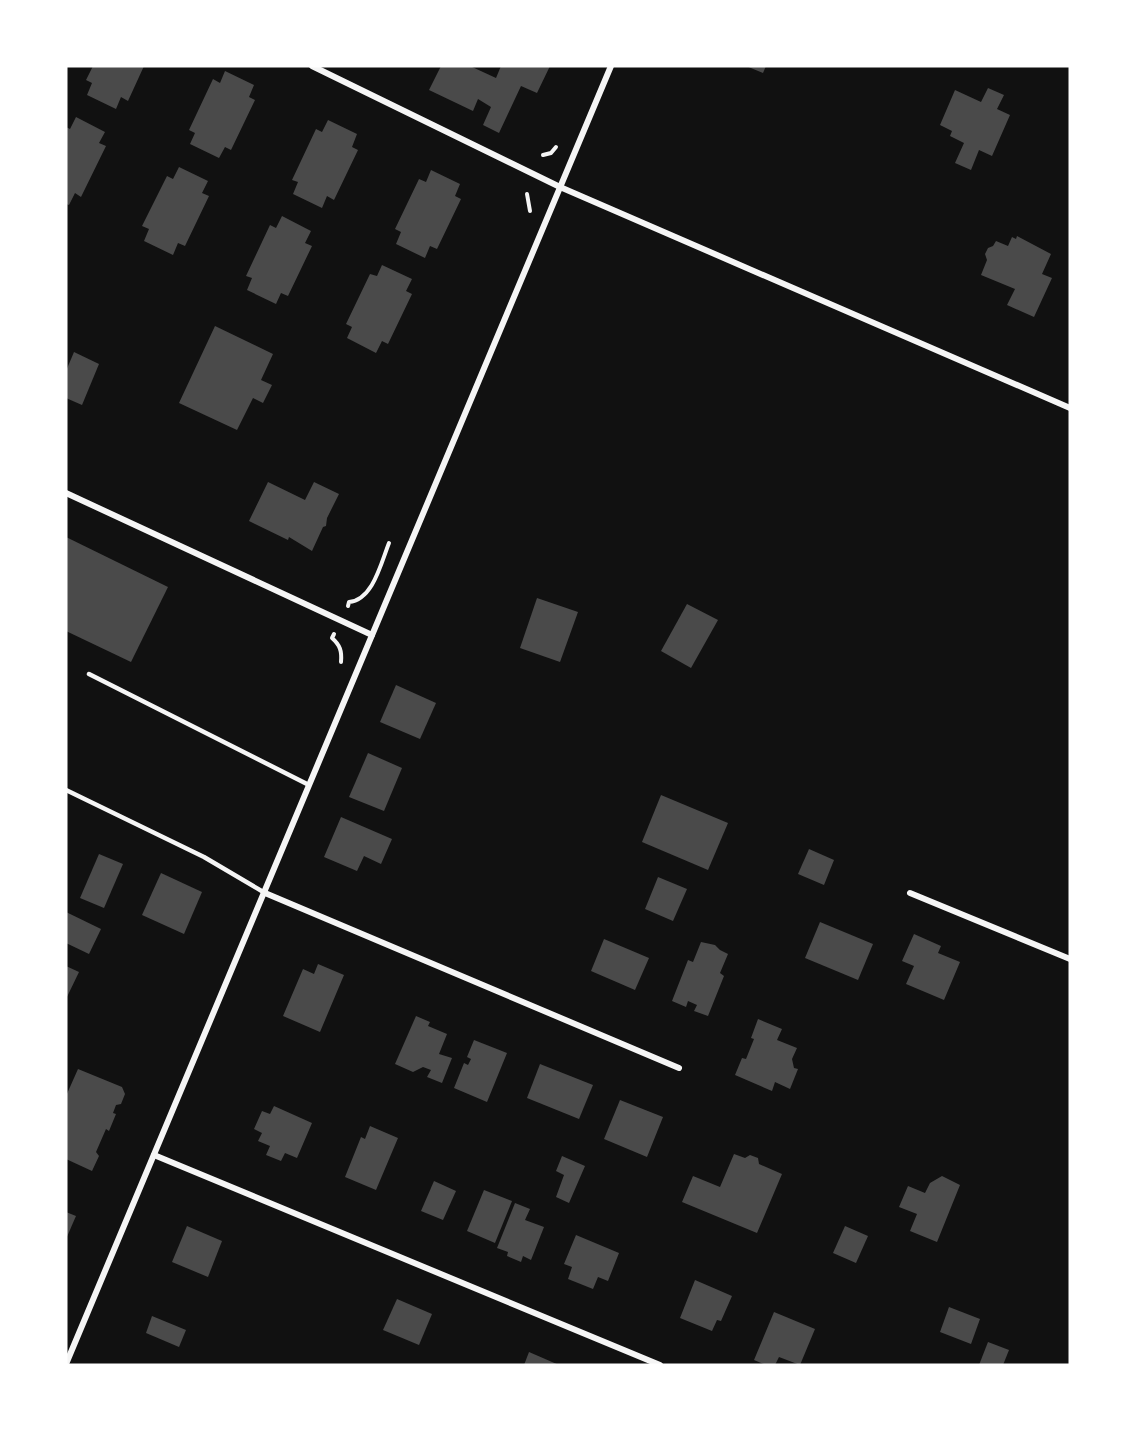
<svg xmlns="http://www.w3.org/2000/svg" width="1136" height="1431" font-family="Inter,sans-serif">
<rect width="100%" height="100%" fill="#111"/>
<g fill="#4a4a4a">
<polygon points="93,66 144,66 128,101 121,97 116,109 87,95 92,83 86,80"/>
<polygon points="441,66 470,66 496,78 501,66 550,66 537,93 521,86 499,133 483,125 491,107 478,99 473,111 429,90"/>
<polygon points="746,66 766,66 763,73"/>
<polygon points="225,71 254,85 249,97 255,100 231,150 225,147 219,158 190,144 195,133 189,130 213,79 220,83"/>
<polygon points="988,88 1004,95 997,109 1010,115 992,156 979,150 971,170 955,163 964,143 950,136 952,131 940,125 955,90 981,102"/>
<polygon points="76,117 105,132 99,143 106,146 81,197 75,193 69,205 66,204 66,127 70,129"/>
<polygon points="328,120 357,134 352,147 358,150 334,200 327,196 322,208 293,194 298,182 292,180 316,129 322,132"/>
<polygon points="179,167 208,181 202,193 209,196 185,246 178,243 173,255 144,241 149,229 142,226 167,176 173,179"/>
<polygon points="431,170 460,184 455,196 461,199 437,249 430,246 425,258 396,244 401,232 395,229 419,179 426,182"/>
<polygon points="282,216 311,231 305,243 312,246 288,296 281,293 276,304 247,290 252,278 246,276 270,225 276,228"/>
<polygon points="1017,236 1051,254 1042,274 1052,278 1034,317 1007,305 1015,289 981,275 987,260 985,254 988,248 993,246 996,241 1008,246 1012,237 1016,239"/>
<polygon points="382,265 412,279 406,291 412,294 388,344 382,341 376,353 347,338 352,327 346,324 370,274 377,276"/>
<polygon points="215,326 273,354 261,380 272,385 263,403 253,398 237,430 179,403"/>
<polygon points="74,352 99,364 82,405 66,398 66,371"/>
<polygon points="268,482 305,500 314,482 339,494 327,518 326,526 323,527 312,551 289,537 288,540 249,521"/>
<polygon points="66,537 168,587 131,662 66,631"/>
<polygon points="537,598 578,612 560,662 520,648"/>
<polygon points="687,604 718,620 691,668 661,651"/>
<polygon points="396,685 436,703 420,739 380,722"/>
<polygon points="368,753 402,768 384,811 349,797"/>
<polygon points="661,795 728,823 708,870 642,842"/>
<polygon points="341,817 392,839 381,864 364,856 357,871 324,857"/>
<polygon points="809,849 834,860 824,885 798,874"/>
<polygon points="99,854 123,864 104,908 80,898"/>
<polygon points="161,873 202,892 184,934 142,915"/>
<polygon points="658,877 687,889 673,921 645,909"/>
<polygon points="66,912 101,929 89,954 66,943"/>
<polygon points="820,922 873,944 858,980 805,958"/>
<polygon points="914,934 941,946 938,953 960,962 944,1000 906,984 914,966 902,961"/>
<polygon points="604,939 649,958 635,990 591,971"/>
<polygon points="701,942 715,945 720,950 728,954 720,973 724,976 708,1016 694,1011 697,1005 688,1001 686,1007 672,1001 688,960 693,962"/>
<polygon points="318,964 344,975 320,1032 283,1016 303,969 314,974"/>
<polygon points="66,966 79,972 66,999"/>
<polygon points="416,1016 430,1022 428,1026 447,1034 439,1054 452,1058 442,1083 427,1077 431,1070 423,1067 413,1072 395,1064"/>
<polygon points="758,1019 782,1029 777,1040 797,1048 792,1059 794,1068 798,1069 790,1089 775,1082 772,1091 735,1075 742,1058 746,1059 754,1039 751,1038"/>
<polygon points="474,1040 507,1053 487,1102 454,1088 464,1063 468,1065 471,1059 467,1057"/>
<polygon points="540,1064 593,1085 579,1119 527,1098"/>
<polygon points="78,1069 122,1087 125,1094 121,1104 116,1105 113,1113 116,1114 109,1131 106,1129 96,1152 99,1156 92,1171 66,1159 66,1096"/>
<polygon points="620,1100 663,1117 647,1157 604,1139"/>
<polygon points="274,1106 312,1123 297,1158 285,1153 281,1161 266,1155 270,1146 258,1141 262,1133 254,1129 262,1111 270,1114"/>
<polygon points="370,1126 398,1138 376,1190 345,1177 361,1137 365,1139"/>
<polygon points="734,1154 745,1158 750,1155 758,1158 759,1164 782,1174 757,1233 682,1202 693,1176 720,1187"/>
<polygon points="562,1156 585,1166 569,1203 556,1197 564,1175 556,1171"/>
<polygon points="942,1176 960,1185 937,1242 910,1231 917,1214 899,1207 908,1186 925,1193 930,1183"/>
<polygon points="434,1181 456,1191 443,1220 421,1211"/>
<polygon points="484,1190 512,1201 495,1243 467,1231"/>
<polygon points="515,1203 530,1209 525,1220 544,1227 531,1260 523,1256 521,1262 507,1256 508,1252 497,1248"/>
<polygon points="66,1212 76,1216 66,1239"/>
<polygon points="187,1226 222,1241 208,1277 172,1262"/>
<polygon points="845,1226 868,1236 856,1263 833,1253"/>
<polygon points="576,1235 619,1253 608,1281 598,1277 593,1289 568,1279 572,1267 564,1264"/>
<polygon points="695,1280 732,1296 721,1321 717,1320 712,1331 680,1318"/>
<polygon points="397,1299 432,1314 419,1345 383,1330"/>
<polygon points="949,1307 980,1319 971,1344 940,1332"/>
<polygon points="774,1312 815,1329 800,1365 779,1357 775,1365 766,1365 754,1360"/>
<polygon points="152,1316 186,1330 179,1347 146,1333"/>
<polygon points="988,1342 1009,1350 1003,1365 979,1365"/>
<polygon points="529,1352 559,1365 524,1365"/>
</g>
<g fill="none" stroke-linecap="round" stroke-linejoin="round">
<g stroke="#f5f5f5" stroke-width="4">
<polyline points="543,155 551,153 556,147"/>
<polyline points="527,194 530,211"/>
<path d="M348 606 349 602C373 600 381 563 389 543"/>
<path d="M334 634 332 638C340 645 342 651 341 662"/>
</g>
<g stroke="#f5f5f5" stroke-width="4.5">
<polyline points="89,674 309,785"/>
<polyline points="66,790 204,857 265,893"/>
</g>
<g stroke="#f5f5f5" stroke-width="6">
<polyline points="312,66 560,187 1070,408"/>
<polyline points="66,493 372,635"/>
<polyline points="265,893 679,1068"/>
<polyline points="910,893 1070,959"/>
<polyline points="154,1155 660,1365"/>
<polyline points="66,1364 611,66"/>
</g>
</g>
<rect width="1136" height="1431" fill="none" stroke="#ffffff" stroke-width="135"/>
</svg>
